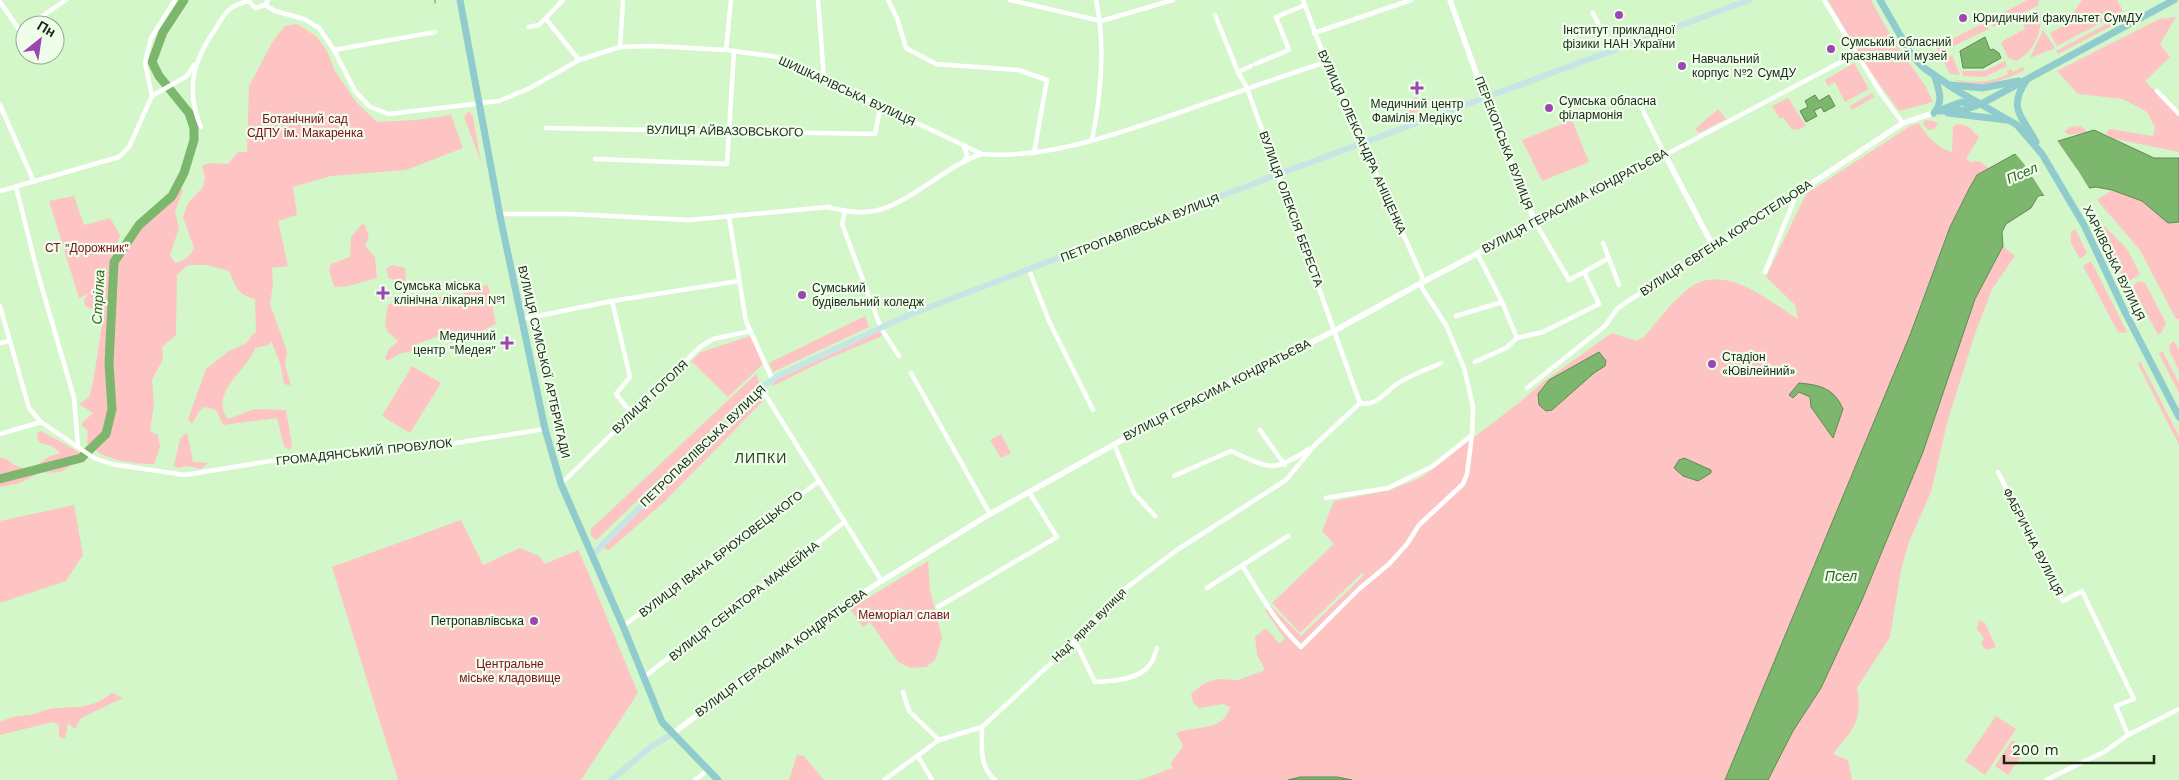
<svg xmlns="http://www.w3.org/2000/svg" width="2179" height="780" font-family="'Work Sans',sans-serif">
<rect width="100%" height="100%" fill="#d3f7c9"/>
<g fill="#fec4c4">
<polygon points="1828,0 1871,0 1893,40 1926,87 1933,102 1899,111 1865,64"/>
<polygon points="2027,0 2039,0 2038,6 1993,27 1989,20"/>
<polygon points="2082,0 2117,0 2123,11 2057,46 2050,33 2065,25"/>
<path d="M2040 12C2043 33 2034 51 2016 61L2008 58 2001 42 2025 29 2022 19Z"/>
<polygon points="2125,14 2127,18 2058,54 2056,51"/>
<polygon points="2176,17 2160,44 2170,57 2145,81 2179,116 2179,152 2111,138 2106,133 2109,129 2153,136 2155,127 2147,112 2123,99 2078,94 2057,71 2159,19"/>
<polygon points="1986,22 1989,29 1939,53 1935,47"/>
<path d="M297 24 316 36 327 51 335 71 357 103 377 122 416 120 451 115 463 148 406 170 331 176 293 187 297 215 278 221 288 266 272 268 273 284 270 304 287 351 285 365 291 386 284 384 280 363 271 341 269 345 255 348C248 370 208 393 228 419L255 409 286 410 292 444 290 450 284 446 277 418 223 425 216 410 205 407 200 410 192 424 188 419 206 369 229 351 247 343 251 336 256 332 255 299C237 295 236 286 229 271L207 265H188L177 275 176 335 162 347 163 359 152 380 154 403 150 431 158 435 160 447 154 464C133 464 101 460 87 443L88 431 82 426V423L93 413 79 404 89 397 93 382 102 325C99 308 96 312 85 306L84 300 89 294 79 298 49 201 74 196 84 225 110 218 120 235 115 253 146 215 157 208 177 188 183 190 175 211 179 228 170 255 175 263C183 262 191 256 194 248L183 217 188 203 203 187 205 178 202 166 210 163 228 164 238 152H247L249 86 273 41 285 26Z"/>
<polygon points="2043,30 2055,48 2030,58"/>
<polygon points="1952,55 1960,75 1950,74 1943,60"/>
<polygon points="2005,61 2007,66 1985,77 1963,76 1962,71 1985,71"/>
<polygon points="1854,63 1869,89 1845,102 1835,82 1828,86 1825,80"/>
<path d="M2023 67 2025 70C2001 81 1979 91 1953 79 1973 84 1989 83 2008 74L2007 71 2011 69 2013 72Z"/>
<polygon points="1872,93 1874,97 1852,110 1850,106"/>
<polygon points="1416,97 1421,110 1408,115 1403,102"/>
<polygon points="1788,98 1806,126 1797,130 1796,129 1792,130 1783,117 1780,119 1772,106"/>
<polygon points="1718,109 1726,119 1699,133 1695,129"/>
<polygon points="470,112 473,117 481,162 464,117 467,113"/>
<polygon points="1572,120 1589,162 1542,181 1522,140"/>
<polygon points="1925,120 1934,121 1938,124 1934,129 1928,130 1923,124"/>
<path d="M1919 123C1926 136 1937 148 1952 152L1953 126 1960 124 1969 127 1979 137 1966 159 1971 162 1979 161 1990 169 1977 175 1950 227 1910 335 1725 780H1352C1331 776 1309 776 1288 780H1140L1172 768 1171 763 1183 746 1176 733C1194 725 1223 733 1230 707L1223 704 1199 708 1193 702 1191 694 1203 684 1216 679 1238 680 1265 670 1257 655 1255 637 1265 629C1272 631 1273 640 1280 643L1285 639 1265 610 1270 605 1301 636 1364 575 1362 573 1300 633 1272 603 1334 544 1322 531 1334 501 1390 490 1422 477 1520 402 1543 382 1606 337 1612 333 1636 341 1644 337C1658 321 1671 302 1688 289 1724 261 1767 300 1798 319L1795 305 1766 277 1806 194 1910 126Z"/>
<polygon points="2081,126 2087,132 2069,135 2064,132 2070,127"/>
<polygon points="2112,190 2142,201 2168,223 2179,222 2179,319 2176,319 2140,250 2097,200"/>
<polygon points="2089,211 2127,249 2140,274 2126,283"/>
<polygon points="362,224 365,225 369,237 365,246 375,257 377,278 348,286 334,287 329,270 331,264 350,257 351,237"/>
<polygon points="2075,229 2087,253 2080,259 2071,243 2071,232"/>
<path d="M2003 246 2015 256 1992 289 1977 328 1948 419 1931 492 1909 542 1901 570 1890 637 1857 688C1863 722 1853 729 1833 754L1848 760 1852 780H1768L1793 731 1821 688 1861 600 1923 452 1975 299Z"/>
<polygon points="2091,261 2127,332 2124,333 2118,332 2083,266"/>
<polygon points="392,265 405,268 406,281 400,282 389,278 386,269"/>
<polygon points="2138,281 2145,283 2166,323 2162,332 2158,335 2134,289 2134,285"/>
<polygon points="488,285 496,324 478,333 448,339 439,336 417,344 410,352 401,353 387,361 385,358 389,349 398,341 388,332 385,325 388,304 399,303 403,306 411,307 420,301 447,295 453,301 456,309 465,291"/>
<polygon points="865,316 869,327 773,372 769,363"/>
<polygon points="880,331 882,336 823,361 773,386 771,382"/>
<polygon points="750,336 764,363 728,397 691,361 701,352"/>
<polygon points="2174,341 2179,350 2179,371 2169,350 2170,344"/>
<polygon points="2161,352 2163,352 2179,383 2179,393 2159,354"/>
<polygon points="2140,361 2179,436 2179,445 2138,364"/>
<polygon points="412,366 441,383 410,433 382,416"/>
<polygon points="756,374 760,384 596,540 591,536 591,529"/>
<polygon points="758,396 764,400 664,502 609,550 604,548 603,546"/>
<path d="M41 431 86 456 85 462 71 465 61 472 39 473 20 483 0 487V458C8 457 10 463 17 466 32 473 38 463 49 457 52 455 56 455 60 453L52 446 40 443 37 438 38 432Z"/>
<polygon points="187,432 193,462 208,463 201,469 187,466 178,468 174,466 180,439"/>
<polygon points="1001,434 1011,453 1001,458 990,440"/>
<polygon points="74,505 83,555 66,581 0,603 0,521"/>
<polygon points="461,520 483,565 520,548 539,556 545,564 578,550 586,567 638,693 581,780 398,780 332,567"/>
<polygon points="928,561 930,590 942,638 935,660 926,667 911,668 898,662 870,622 863,627 850,609"/>
<polygon points="1979,620 1985,623 1996,647 1986,650 1981,644 1984,638 1977,629"/>
<path d="M112 693 123 698 81 718 75 729 68 723 65 739 59 737V725L53 722 0 735V722C13 716 17 716 30 715 37 714 43 710 49 709 78 705 86 712 112 693Z"/>
<polygon points="1996,716 2016,729 1985,775 1965,761"/>
<polygon points="2012,740 2026,749 2008,775 1995,766"/>
<polygon points="797,755 804,756 824,780 789,780"/>
</g>
<g fill="#7db66d" stroke="#5f8b53">
<polygon points="1985,37 1990,50 1993,49 1999,53 2001,58 1983,68 1963,68 1960,51"/>
<polygon points="1815,95 1819,101 1829,95 1835,106 1824,112 1821,107 1814,111 1817,116 1806,122 1800,111 1808,107 1805,101"/>
<polygon points="2094,130 2154,158 2179,158 2179,222 2168,223 2142,201 2112,190 2096,187 2038,196 2031,208 2006,224 2002,232 2003,246 1975,299 1923,452 1862,600 1821,688 1793,731 1768,780 1725,780 1910,335 1950,227 1970,187 1977,175 2013,155"/>
<polygon points="1599,352 1606,361 1605,366 1594,373 1552,410 1546,411 1539,405 1538,394 1549,380"/>
<path d="M1799 383C1820 385 1834 388 1843 409L1833 438 1811 407 1810 397 1799 392 1793 398 1789 395Z"/>
<polygon points="1684,458 1711,470 1711,473 1698,481 1683,476 1674,468 1679,460"/>
<polygon points="1300,777 1337,777 1352,780 1288,780"/>
</g>
<polygon fill="#d3f7c9" points="2056,139 2079,172 2090,190 2046,198 2024,164 2014,152"/>
<g fill="none" stroke-linecap="round" stroke-linejoin="round">
<polyline stroke="#5f8b53" stroke-width="1" points="435,0 435,3"/>
<polyline stroke="#7db66d" stroke-width="9" points="0,479 81,458 106,434 112,409 109,363 114,262 139,225 172,196 184,173 194,140 194,128 189,113 159,76 152,62 163,32 184,0"/>
<g stroke="#fff" stroke-width="4.5">
<polyline points="248,0 255,8 265,5 268,0"/>
<polyline points="818,0 824,78"/>
<polyline points="888,0 897,18 906,48 936,64 1018,70 1047,80 1034,153"/>
<polyline points="1010,0 1101,21 1173,0"/>
<polyline points="1303,0 1326,62 1422,276 1422,288 1446,325 1464,368 1473,406 1472,435 1433,466 1388,488 1326,498"/>
<polyline points="1824,0 1882,95 1903,123"/>
<polyline points="0,2 20,31 25,27"/>
<path d="M265 5 275 11 304 19 319 28 334 50 355 91 370 107 389 114 499 101 530 88 579 60 620 47 652 46 726 50 778 57 982 154C1049 159 1116 134 1178 113 1227 96 1276 78 1326 62"/>
<polyline points="1593,13 1612,51"/>
<path d="M1215 15 1238 72 1247 88 1360 403C1375 407 1384 394 1394 386 1407 376 1426 370 1441 363"/>
<polyline points="546,19 579,60"/>
<polyline points="29,25 66,0"/>
<polyline points="529,27 539,25 563,0"/>
<polyline points="1314,33 1411,0"/>
<polyline points="620,47 623,0"/>
<polyline points="334,50 435,32"/>
<polyline points="726,50 731,0"/>
<polyline points="1255,64 1289,50 1276,17 1303,6"/>
<polyline points="1238,72 1251,66"/>
<polyline points="2157,91 2179,114"/>
<polyline points="152,96 187,76 194,65"/>
<polyline points="0,105 34,182"/>
<polyline points="1642,109 1665,155 1856,54"/>
<path d="M201 127C185 89 193 61 216 28 220 22 224 13 230 9 234 5 242 3 248 1"/>
<polyline points="546,128 875,134 881,105"/>
<path d="M1092 140C1101 95 1106 46 1096 0"/>
<polyline points="595,159 727,164 734,51"/>
<polyline points="964,162 967,155 964,146"/>
<polyline points="16,187 38,274 74,398 78,446"/>
<polyline points="0,191 119,157 129,147 152,96 145,63 151,38 175,0"/>
<polyline points="845,211 842,224 881,328 899,356"/>
<path d="M500 214H570L689 220 828 207C843 211 859 214 874 211 910 204 946 165 982 154"/>
<polyline points="729,217 746,321 772,379"/>
<polyline points="1603,243 1619,285"/>
<polyline points="1477,253 1502,302 1517,338"/>
<polyline points="1029,270 1049,321 1093,410"/>
<polyline points="1584,272 1609,258"/>
<polyline points="1765,272 1797,193"/>
<polyline points="612,301 630,377 616,394 631,413"/>
<polyline points="0,306 29,408 41,422 94,458 111,464 185,475 295,457 326,457 349,451 411,450 545,429"/>
<polyline points="1456,316 1502,302"/>
<polyline points="523,319 612,301 739,281"/>
<polyline points="0,343 9,341"/>
<polyline points="1475,362 1506,348 1517,338 1543,332 1599,304 1584,272 1569,280 1535,222"/>
<polyline points="911,373 990,514"/>
<polyline points="761,388 881,580"/>
<polyline points="1527,388 1605,326 1617,309 1628,301 1714,248"/>
<polyline points="1260,430 1285,465"/>
<polyline points="0,434 41,422"/>
<polyline points="1114,444 1134,493 1155,516"/>
<polyline points="1998,472 2063,601 2082,591 2134,699 2116,706 2128,735"/>
<path d="M1174 476 1231 451C1270 468 1271 474 1309 449"/>
<polyline points="561,484 700,347 713,339 751,331"/>
<path d="M1243 567C1260 594 1277 625 1301 647L1359 589 1389 564 1407 544 1419 525 1463 484 1467 474 1472 435"/>
<polyline points="1207,588 1288,536"/>
<polyline points="938,607 1057,537 1029,492"/>
<polyline points="623,626 818,482"/>
<path d="M1075 641 1095 682C1112 681 1141 680 1151 663 1154 659 1155 653 1157 648"/>
<polyline points="644,677 843,523"/>
<polyline points="903,692 909,711 939,740"/>
<path d="M982 727C982 745 979 767 995 780"/>
<polyline points="918,756 932,780"/>
<polyline points="695,780 708,770"/>
<polyline points="884,780 939,740 982,727 1075,641 1118,594 1177,550 1286,480 1314,446 1360,403"/>
<polyline points="2046,780 2104,752 2128,735 2179,709"/>
</g>
<g stroke="#fff" stroke-width="5.5">
<polyline points="1450,0 1485,98 1535,222"/>
<polyline points="672,734 851,600 990,514 1176,410 1334,331 1421,283 1665,155 1714,248 1903,123 1936,112"/>
</g>
<g stroke="#c8e5e6" stroke-width="6">
<polyline points="592,555 761,388 778,376 906,316 1279,174 1749,0"/>
<polyline points="611,780 652,746 672,734"/>
</g>
<g stroke="#90cbce" stroke-width="7">
<polyline points="460,0 501,221 545,429 561,484 623,626 662,722 718,780"/>
<polyline points="1880,0 1912,56 1924,68 1956,90 2017,125 2042,154 2084,225 2126,314 2179,417"/>
<path d="M2026 81C2007 109 2023 117 2036 142"/>
<polyline points="1951,85 1982,88 2019,81"/>
<polyline points="1943,109 1962,102 1978,104"/>
<polyline points="1940,111 1964,110 1981,104 2174,0"/>
<path d="M1934 113C1944 101 1939 91 1935 77"/>
<polyline points="1948,113 2007,120"/>
</g>
</g>
<g fill="#9c46b3" stroke="#effdeb" stroke-width="2">
<circle cx="1619" cy="15" r="5"/>
<circle cx="1963" cy="18" r="5"/>
<circle cx="1831" cy="49" r="5"/>
<circle cx="1682" cy="66" r="5"/>
<path d="M1414.5 80.5h5v5h5v5h-5v5h-5v-5h-5v-5h5z"/>
<circle cx="1549" cy="108" r="5"/>
<path d="M380.5 285.5h5v5h5v5h-5v5h-5v-5h-5v-5h5z"/>
<circle cx="802" cy="295" r="5"/>
<path d="M504.5 335.5h5v5h5v5h-5v5h-5v-5h-5v-5h5z"/>
<circle cx="1712" cy="364" r="5"/>
<circle cx="534" cy="621" r="5"/>
</g>
<g text-anchor="middle" stroke-width="4.5" stroke-linejoin="round" paint-order="stroke">
<g font-size="12" fill="#192615" stroke="#effdeb" text-anchor="start">
<text x="1973" y="22">Юридичний факультет СумДУ</text>
<text x="1619" y="34" text-anchor="middle">Інститут прикладної<tspan x="1619" dy="14">фізики НАН України</tspan></text>
<text x="1841" y="46">Сумський обласний<tspan x="1841" dy="14">краєзнавчий музей</tspan></text>
<text x="1692" y="63">Навчальний<tspan x="1692" dy="14">корпус №2 СумДУ</tspan></text>
<text x="1559" y="105">Сумська обласна<tspan x="1559" dy="14">філармонія</tspan></text>
<text x="1417" y="108" text-anchor="middle">Медичний центр<tspan x="1417" dy="14">Фамілія Медікус</tspan></text>
<text x="394" y="290">Сумська міська<tspan x="394" dy="14">клінічна лікарня №1</tspan></text>
<text x="812" y="292">Сумський<tspan x="812" dy="14">будівельний коледж</tspan></text>
<text x="496" y="340" text-anchor="end">Медичний<tspan x="496" dy="14">центр "Медея"</tspan></text>
<text x="1722" y="361">Стадіон<tspan x="1722" dy="14">«Ювілейний»</tspan></text>
<text x="524" y="625" text-anchor="end">Петропавлівська</text>
</g>
<g font-size="12" fill="#192615" stroke="#effdeb">
<text transform="translate(847 91) rotate(25)" y="4">ШИШКАРІВСЬКА ВУЛИЦЯ</text>
<text transform="translate(725 131) rotate(1)" y="4">ВУЛИЦЯ АЙВАЗОВСЬКОГО</text>
<text transform="translate(1362 142) rotate(66)" y="4">ВУЛИЦЯ ОЛЕКСАНДРА АНІЩЕНКА</text>
<text transform="translate(1504 143) rotate(69)" y="4">ПЕРЕКОПСЬКА ВУЛИЦЯ</text>
<text transform="translate(1575 201) rotate(-28)" y="4">ВУЛИЦЯ ГЕРАСИМА КОНДРАТЬЄВА</text>
<text transform="translate(1291 209) rotate(70)" y="4">ВУЛИЦЯ ОЛЕКСІЯ БЕРЕСТА</text>
<text transform="translate(1140 228) rotate(-21)" y="4">ПЕТРОПАВЛІВСЬКА ВУЛИЦЯ</text>
<text transform="translate(1726 238) rotate(-33)" y="4">ВУЛИЦЯ ЄВГЕНА КОРОСТЕЛЬОВА</text>
<text transform="translate(2114 263) rotate(64)" y="4">ХАРКІВСЬКА ВУЛИЦЯ</text>
<text transform="translate(544 362) rotate(77)" y="4">ВУЛИЦЯ СУМСЬКОЇ АРТБРИГАДИ</text>
<text transform="translate(1217 390) rotate(-27)" y="4">ВУЛИЦЯ ГЕРАСИМА КОНДРАТЬЄВА</text>
<text transform="translate(650 397) rotate(-44)" y="4">ВУЛИЦЯ ГОГОЛЯ</text>
<text transform="translate(703 446) rotate(-44)" y="4">ПЕТРОПАВЛІВСЬКА ВУЛИЦЯ</text>
<text transform="translate(364 452) rotate(-6)" y="4">ГРОМАДЯНСЬКИЙ ПРОВУЛОК</text>
<text transform="translate(2033 542) rotate(63)" y="4">ФАБРИЧНА ВУЛИЦЯ</text>
<text transform="translate(721 554) rotate(-37)" y="4">ВУЛИЦЯ ІВАНА БРЮХОВЕЦЬКОГО</text>
<text transform="translate(744 601) rotate(-38)" y="4">ВУЛИЦЯ СЕНАТОРА МАККЕЙНА</text>
<text transform="translate(1089 625) rotate(-45)" y="4">Надʼярна вулиця</text>
<text transform="translate(781 653) rotate(-36)" y="4">ВУЛИЦЯ ГЕРАСИМА КОНДРАТЬЄВА</text>
</g>
<g font-size="12" fill="#830e24" stroke="#effdeb">
<text x="305" y="123">Ботанічний сад<tspan x="305" dy="14">СДПУ ім. Макаренка</tspan></text>
<text x="87" y="252">СТ "Дорожник"</text>
<text x="904" y="619">Меморіал слави</text>
<text x="510" y="668">Центральне<tspan x="510" dy="14">міське кладовище</tspan></text>
</g>
<g font-size="14" font-style="italic" fill="#30651d" stroke="#effdeb">
<text transform="translate(2022 173) rotate(-23)" y="5">Псел</text>
<text transform="translate(98 297) rotate(-87)" y="5">Стрілка</text>
<text x="1841" y="581">Псел</text>
</g>
<g font-size="14" letter-spacing="1" fill="#28451f" stroke="#effdeb">
<text x="761" y="463">ЛИПКИ</text>
</g>
</g>
<g transform="translate(40 40) rotate(30)"><circle r="24" fill="#effdeb" stroke="#99a795"/>
<path d="M0-4L9 19L0 12L-9 19Z" fill="#9c46b3"/>
<text y="-8" font-size="14" font-weight="bold" text-anchor="middle" fill="#192615">Пн</text>
</g>
<path d="M2004 755v8h150v-8" fill="none" stroke="#192615" stroke-width="2.5"/>
<text x="2012" y="755" font-size="15" fill="#192615" stroke="#effdeb" stroke-width="4" paint-order="stroke">200 m</text>
</svg>
